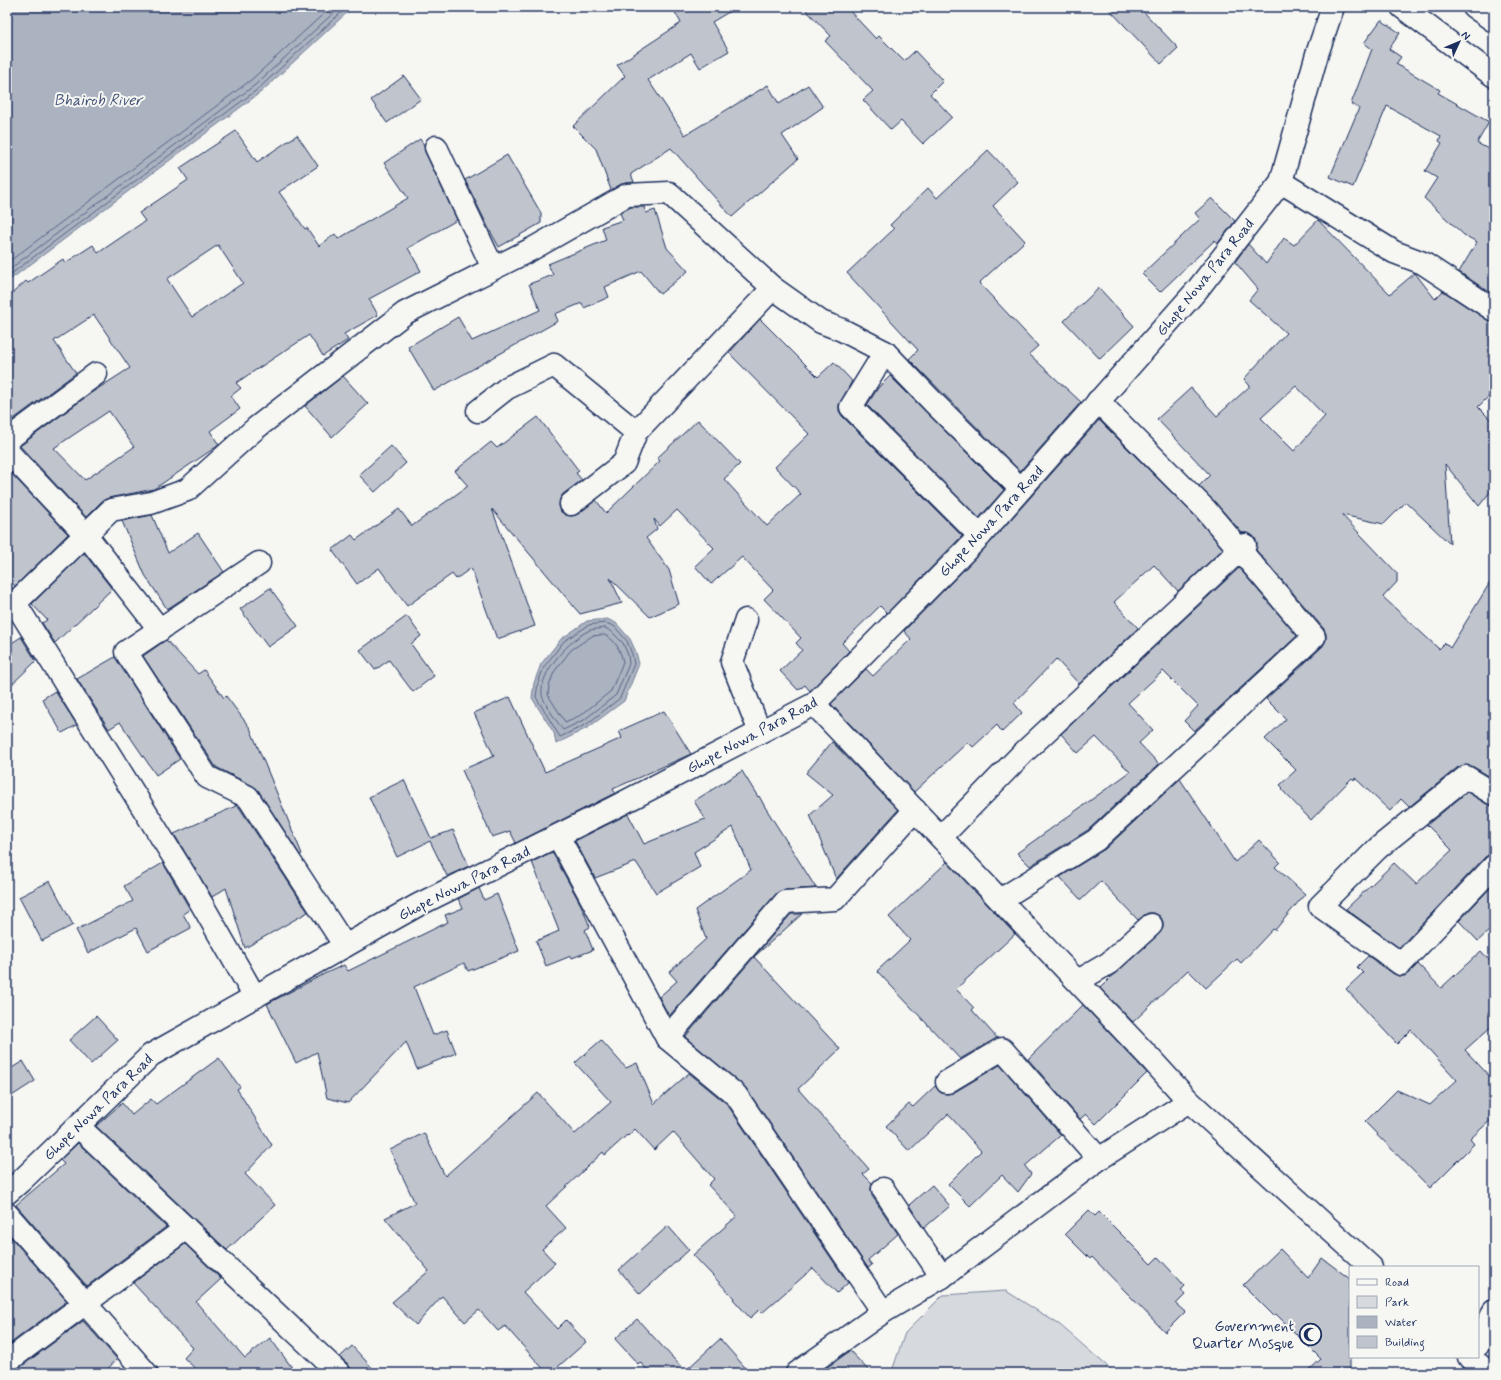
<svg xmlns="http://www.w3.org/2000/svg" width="1501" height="1380" font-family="Mynerve,sans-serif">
<rect width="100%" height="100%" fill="#f6f6f2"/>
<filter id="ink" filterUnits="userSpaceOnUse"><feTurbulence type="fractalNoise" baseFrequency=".025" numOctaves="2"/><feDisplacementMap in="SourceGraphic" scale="8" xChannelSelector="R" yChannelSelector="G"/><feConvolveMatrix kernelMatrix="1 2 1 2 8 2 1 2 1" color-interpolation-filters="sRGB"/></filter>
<g filter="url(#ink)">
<polygon fill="#d6d9dd" stroke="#78849e" points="1006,1291 1060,1325 1115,1373 894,1373 893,1368 905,1333 943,1295"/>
<g fill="#abb2c0" stroke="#717e99">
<polygon points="7,7 353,7 261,92 7,282"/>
<polygon points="607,619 616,623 630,639 636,652 639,664 624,701 589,727 556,744 554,733 532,698 534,683 541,664 561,639 587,621"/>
</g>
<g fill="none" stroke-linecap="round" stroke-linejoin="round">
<g stroke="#556385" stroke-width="1">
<polyline points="7,263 251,80 331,7"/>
<polyline points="7,271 255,85 340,7"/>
<polyline points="7,277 258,89 347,7"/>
<polygon points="606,623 614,626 627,641 632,654 634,664 620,698 587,724 560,737 536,697 538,683 544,667 564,641 589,625"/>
<path d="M605 628 611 631 623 643 628 655 629 664 616 695 584 720 563 730C559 725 542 700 542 695 539 672 570 639 590 630 594 629 600 629 605 628Z"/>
<path d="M604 635C615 638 621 652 623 662L611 691 581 715 565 722 548 695 549 686 554 672 571 650 592 636Z"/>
</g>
</g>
<g fill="#c0c4cd" stroke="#1b2f5e" fill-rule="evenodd">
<polygon points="672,7 737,7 712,22 729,51 700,68 691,53 648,80 685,135 768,85 779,104 808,85 823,107 782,135 798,159 732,217 671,148 631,174 634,182 621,184 611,190 596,149 573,126 625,76 617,65 681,23"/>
<polygon points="803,7 846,7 876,39 879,36 904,61 915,51 943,81 930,94 952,117 923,144 901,121 891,130 863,100 873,91 825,41 831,36"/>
<polygon points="1107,7 1139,7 1178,48 1161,64"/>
<polygon points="1381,20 1400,33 1389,49 1401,57 1396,64 1440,90 1438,93 1489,122 1477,143 1494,152 1494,295 1459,272 1477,242 1464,235 1424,198 1437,178 1425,171 1442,143 1439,141 1441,136 1387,106 1353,187 1330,177 1359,108 1351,104 1372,49 1364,43"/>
<polygon points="404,76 421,99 387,123 371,100"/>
<path d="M236 131 257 162 297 135 318 166 279 192 305 229 307 228 319 246 335 234 338 239 408 198 384 163 420 139 424 145 425 152 457 220 408 248 421 271 369 299 378 315 344 334 348 340 323 356 309 335 236 383 241 388 231 396 240 409 210 431 219 445 213 449 154 489 108 498 102 501 86 517 20 446 91 393 130 368 94 315 54 341 76 373 7 424V298L26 281 28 283 63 259 65 263 93 245 98 253 145 221 139 213 188 180 180 168ZM218 245 243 283 192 317 167 279ZM109 411 134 447 85 480 54 448Z"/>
<polygon points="988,150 1018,182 993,206 1025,241 979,283 1038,346 1029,354 1081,402 1020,471 909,359 918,350 847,273 894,229 890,225 928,188 937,198"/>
<polygon points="507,155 541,213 541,223 499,247 488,227 465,180"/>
<polygon points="1212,198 1235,221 1218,243 1215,240 1160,292 1142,274 1200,219 1195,213"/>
<polygon points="631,207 644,207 646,213 655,210 667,248 688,271 660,294 641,271 605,287 609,297 584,308 582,303 555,314 558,321 434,391 408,347 458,317 472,341 540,310 529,284 553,275 548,264 606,240 602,227 623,220 620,213"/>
<path d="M1318 220 1390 294 1415 273 1435 299 1443 291 1487 320 1494 322V391L1478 407 1494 423V487L1479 506 1445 464 1450 544 1406 502 1384 524 1342 515 1397 573V582L1383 597 1439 649 1445 643 1450 648 1494 576V779L1472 766 1465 765 1458 767 1409 807 1401 799 1390 811 1355 778 1354 780 1352 778 1311 820 1282 790 1283 788 1280 785 1296 770 1265 739 1286 719 1266 699 1323 646 1326 640V634L1324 629 1256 550 1257 543 1254 537 1248 533H1242L1214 501 1199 486 1210 475 1157 419 1191 388 1217 416 1250 386 1244 379 1286 333 1249 300 1258 289 1235 262 1248 244 1266 264 1284 238 1294 245ZM1296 386 1325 416 1294 451 1261 418Z"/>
<polygon points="1099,288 1134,326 1100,359 1064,321"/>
<polygon points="760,319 818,377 834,362 852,381 839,405 839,411 842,416 962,536 887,613 880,606 842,643 849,651 810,691 805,685 798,690 780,671 802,650 796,643 801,638 764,599 773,590 742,557 711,584 695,566 714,548 677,510 660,526 654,519 657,529 646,538 669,570 679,604 650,617 610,578 622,603 580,614 492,509 535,626 497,639 471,568 456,579 452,574 407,606 379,568 357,584 332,550 352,535 356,540 399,509 412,526 468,486 455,471 491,442 497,448 538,417 579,471 576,473 582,480 563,494 560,499 559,506 561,512 566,515 572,516 578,514 596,500 606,513 660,461 657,458 698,420 740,464 724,479 767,526 801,494 775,467 809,434 729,353"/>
<polygon points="343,376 368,404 332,437 305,406"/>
<polygon points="890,376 1004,490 979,518 867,405 878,388"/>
<polygon points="1099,420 1196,517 1223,549 1178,591 1154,565 1114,602 1138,628 1079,684 1056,659 1014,703 1022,713 1002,732 997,725 973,747 968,742 914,792 831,704 866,669 873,676 911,639 904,631 989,544"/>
<polygon points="391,446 406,463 375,492 359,475"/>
<polygon points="7,469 68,534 15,586 7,577"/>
<polygon points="152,515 168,553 198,533 224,572 167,609 145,575 122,521"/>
<polygon points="84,553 112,589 55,643 42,623 47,620 32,604"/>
<polygon points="1239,568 1297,636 1194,731 1184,721 1198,706 1163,671 1128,703 1153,730 1139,743 1159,764 1088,830 1030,866 1017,853 1130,772 1096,737 1078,753 1061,734"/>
<polygon points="270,588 298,626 268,647 240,609"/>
<polygon points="407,616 421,636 411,644 434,676 413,692 389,660 375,670 360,650"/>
<polygon points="21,637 36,661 7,689 7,646"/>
<polygon points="166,640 198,674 204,670 224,698 226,696 250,728 302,854 300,855 258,790 253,786 216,767 143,656"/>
<polygon points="115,657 180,759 156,775 120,722 109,729 77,679"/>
<polygon points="55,691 77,725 62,733 42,699"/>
<polygon points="510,697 545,772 622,738 619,731 664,711 691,754 613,789 615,793 516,843 510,831 492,837 462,770 494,756 474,713"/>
<polygon points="832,742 898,810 836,879 810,815 833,795 806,773"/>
<polygon points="742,771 758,797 759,796 765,807 816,888 784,890 776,894 669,1016 659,997 677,981 669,972 706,939 695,910 751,870 733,827 694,852 700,867 656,893 636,862 595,878 575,841 628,814 644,844 705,819 694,801"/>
<polygon points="1180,779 1235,862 1259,840 1280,862 1275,867 1305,894 1275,930 1273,929 1241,963 1237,959 1206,988 1188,970 1133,1022 1100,988 1110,978 1109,978 1117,972 1159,934 1163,928 1163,922 1160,916 1154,913 1148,913 1138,920 1101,881 1081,900 1060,877 1105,849"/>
<polygon points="404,780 431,838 453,830 469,866 447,876 430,841 397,857 369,797"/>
<polygon points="1467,792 1488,805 1494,806 1494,854 1490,854 1485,857 1399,948 1346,909 1394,863 1416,884 1452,850 1427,825"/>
<polygon points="234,804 239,807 308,912 245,948 226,888 212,897 174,834 236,806"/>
<polygon points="552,852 581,905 590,927 585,930 593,950 572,958 571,956 546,966 536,941 559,931 532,862"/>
<polygon points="947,862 1015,934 956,989 974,1008 972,1010 997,1038 960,1059 877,971 910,940 889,917"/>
<polygon points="163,863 190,909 183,914 191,928 148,951 136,928 88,953 76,930 133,901 124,886"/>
<polygon points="50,881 73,925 42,941 19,897"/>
<polygon points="1494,884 1494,926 1478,941 1459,921"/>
<polygon points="479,888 484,900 497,894 519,951 468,971 464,963 414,987 433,1035 447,1030 456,1053 417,1069 406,1042 348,1103 327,1098 317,1052 296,1063 267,1004 324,974 344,965 348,971 448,922 445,915 463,908 458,899"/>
<polygon points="791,914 802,914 754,957 840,1049 798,1089 869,1169 863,1174 872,1183 871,1189 872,1196 898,1234 868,1260 872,1265 868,1268 746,1088 685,1037"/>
<polygon points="1481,951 1494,965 1494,1024 1465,1050 1494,1081 1494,1117 1470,1139 1474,1144 1430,1188 1365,1122 1397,1090 1430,1105 1457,1080 1411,1030 1397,1044 1346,989 1363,973 1357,967 1368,956 1394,974 1399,976 1405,976 1418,964 1441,988"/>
<polygon points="1083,1005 1147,1073 1096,1124 1086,1114 1080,1119 1028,1059"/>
<polygon points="96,1016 118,1040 91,1064 69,1040"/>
<polygon points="601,1040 626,1068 637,1063 654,1104 689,1073 727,1104 848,1283 837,1293 813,1268 762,1313 759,1310 750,1318 733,1299 734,1298 693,1255 737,1216 708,1185 714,1179 673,1132 654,1150 635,1129 628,1136 627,1135 605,1155 603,1152 546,1206 566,1228 542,1249 555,1263 523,1292 557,1329 566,1320 586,1342 551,1373 547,1373 505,1326 498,1331 479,1310 465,1322 442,1296 416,1325 392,1302 429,1271 385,1218 415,1203 390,1150 424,1133 445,1176 538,1093 575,1134 611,1102 575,1063"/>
<polygon points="219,1058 240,1087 237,1089 272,1145 245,1174 275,1205 227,1250 96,1126 122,1103 132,1115 151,1099 156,1104"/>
<polygon points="23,1061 35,1081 7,1099 7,1071"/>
<polygon points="1000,1065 1061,1135 1025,1166 1031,1174 1018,1192 1002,1175 970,1206 948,1184 981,1151 948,1114 909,1151 886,1126 909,1104 913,1107 935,1086 941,1093 948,1094 953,1093"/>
<polygon points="78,1143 166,1227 87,1286 16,1205 64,1164 60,1160"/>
<polygon points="932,1185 950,1206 924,1228 909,1205"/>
<polygon points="1089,1210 1095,1216 1099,1212 1151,1264 1158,1257 1185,1286 1181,1290 1185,1295 1176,1304 1185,1312 1165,1332 1092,1257 1090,1259 1065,1234"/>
<polygon points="668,1226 689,1250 640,1294 619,1270"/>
<polygon points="7,1233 67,1301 7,1346"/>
<polygon points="185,1244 221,1279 196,1302 245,1358 270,1338 296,1373 200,1373 184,1358 193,1348 133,1283"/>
<polygon points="1280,1249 1308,1278 1322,1258 1350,1279 1350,1373 1306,1373 1321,1359 1276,1314 1274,1316 1243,1285"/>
<polygon points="637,1319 685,1371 720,1339 750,1373 650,1373 640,1362 638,1364 615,1339"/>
<polygon points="83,1321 117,1359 104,1373 7,1373 7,1369 13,1370 19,1368"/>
<polygon points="352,1346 377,1373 351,1373 351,1369 348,1364 340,1357"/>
<polygon points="850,1351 871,1373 819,1373"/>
</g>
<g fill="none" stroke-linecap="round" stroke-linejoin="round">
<defs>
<g id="minor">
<polyline points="436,147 493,268"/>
<polyline points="1281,182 1394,252 1423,263 1494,310"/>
<polyline points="885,352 851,407 980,536"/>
<polyline points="478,411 507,388 554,365 636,432"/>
<polyline points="7,440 96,374"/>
<polyline points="7,451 86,535 160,630"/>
<polyline points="571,504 624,463 636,432 773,288"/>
<polyline points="259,563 126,652 207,777 248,797 345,946"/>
<polyline points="746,620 732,662 760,732"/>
<polyline points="814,704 1149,1057 1189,1101 1371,1267"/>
<polyline points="1494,794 1466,777 1378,848 1320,906 1401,964 1494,866"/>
<polyline points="558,836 667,1038 736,1095 883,1312"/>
<polyline points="941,837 1022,754 1245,545"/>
<polyline points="1000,900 1096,840 1314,637 1205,509 1098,401"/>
<polyline points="1078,981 1109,963 1151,925"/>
<polyline points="255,997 188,880 15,603 111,510 151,503 187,490 256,428 405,313 532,249 627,195 669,193 773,288 821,322 842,330 885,352 934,403 1021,489"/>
<polyline points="667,1038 785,902 835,899 915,810"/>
<polyline points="947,1082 1002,1049 1099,1159"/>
<polyline points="78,1126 339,1373"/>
<polyline points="883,1189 942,1277"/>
<polyline points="7,1193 21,1181 151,1055 418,905 613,808 814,704 980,536 1021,489 1197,290 1281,182 1317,54 1333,7"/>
<polyline points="7,1214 146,1373"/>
<polyline points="1478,1345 1494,1311"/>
<polyline points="1469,1357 1490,1373"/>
<polyline points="12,1358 186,1228"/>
<polyline points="797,1373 883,1312 942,1277 1099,1159 1189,1101"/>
</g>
<g id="highway">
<polyline points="1402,7 1494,76"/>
<polyline points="1474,7 1494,21"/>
</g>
</defs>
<use href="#minor" stroke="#1b2f5e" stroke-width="25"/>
<use href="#highway" stroke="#1b2f5e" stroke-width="25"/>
<use href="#minor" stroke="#f6f6f2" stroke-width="22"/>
<use href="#highway" stroke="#f6f6f2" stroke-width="22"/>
</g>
</g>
<defs>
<symbol id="mosque-ring" viewBox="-11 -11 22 22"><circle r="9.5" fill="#f6f6f2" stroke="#1b2f5e" stroke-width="1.5"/><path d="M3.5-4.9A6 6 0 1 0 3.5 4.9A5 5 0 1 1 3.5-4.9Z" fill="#1b2f5e"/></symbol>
</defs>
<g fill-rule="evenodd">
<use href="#mosque-ring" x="1298" y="1322" width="25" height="25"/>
</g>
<g text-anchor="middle" stroke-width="4" stroke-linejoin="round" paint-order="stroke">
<g font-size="15" fill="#1b2f5e" stroke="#f6f6f2">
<text transform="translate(1205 277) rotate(-51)" y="5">Ghope Nowa Para Road</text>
<text transform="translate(991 521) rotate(-47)" y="5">Ghope Nowa Para Road</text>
<text transform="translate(752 735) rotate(-28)" y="5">Ghope Nowa Para Road</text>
<text transform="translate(464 883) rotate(-27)" y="5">Ghope Nowa Para Road</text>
<text transform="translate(98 1107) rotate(-44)" y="5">Ghope Nowa Para Road</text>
</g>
<g font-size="15" fill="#1b2f5e" stroke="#f6f6f2" text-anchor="end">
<text x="1294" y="1331">Government<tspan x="1294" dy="17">Quarter Mosque</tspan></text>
</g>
<g font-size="16" font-style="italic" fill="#46567b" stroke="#f6f6f2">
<text x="98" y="105">Bhairob River</text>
</g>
</g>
<rect width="1501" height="1380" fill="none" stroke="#f6f6f2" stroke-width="24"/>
<rect x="12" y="12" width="1477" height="1356" fill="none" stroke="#1b2f5e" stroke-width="1.5" filter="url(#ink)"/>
<rect x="1349" y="1266" width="130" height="92" fill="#f6f6f2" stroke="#9ea6b7"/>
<rect x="1357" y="1279" width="20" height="6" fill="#f6f6f2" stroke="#9ea6b7"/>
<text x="1385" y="1286" font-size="12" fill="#1b2f5e">Road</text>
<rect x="1357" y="1296" width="20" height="12" fill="#d6d9dd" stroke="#9ea6b7"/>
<text x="1385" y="1306" font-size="12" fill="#1b2f5e">Park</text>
<rect x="1357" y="1316" width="20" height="12" fill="#abb2c0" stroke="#9ea6b7"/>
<text x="1385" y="1326" font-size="12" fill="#1b2f5e">Water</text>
<rect x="1357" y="1336" width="20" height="12" fill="#c0c4cd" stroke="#9ea6b7"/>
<text x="1385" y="1346" font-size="12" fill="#1b2f5e">Building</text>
<g transform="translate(1459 42) rotate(46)" stroke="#f6f6f2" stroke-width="3" paint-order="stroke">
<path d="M0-3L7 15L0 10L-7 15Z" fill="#1b2f5e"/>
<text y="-6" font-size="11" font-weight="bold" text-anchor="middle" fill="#1b2f5e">N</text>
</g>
</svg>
